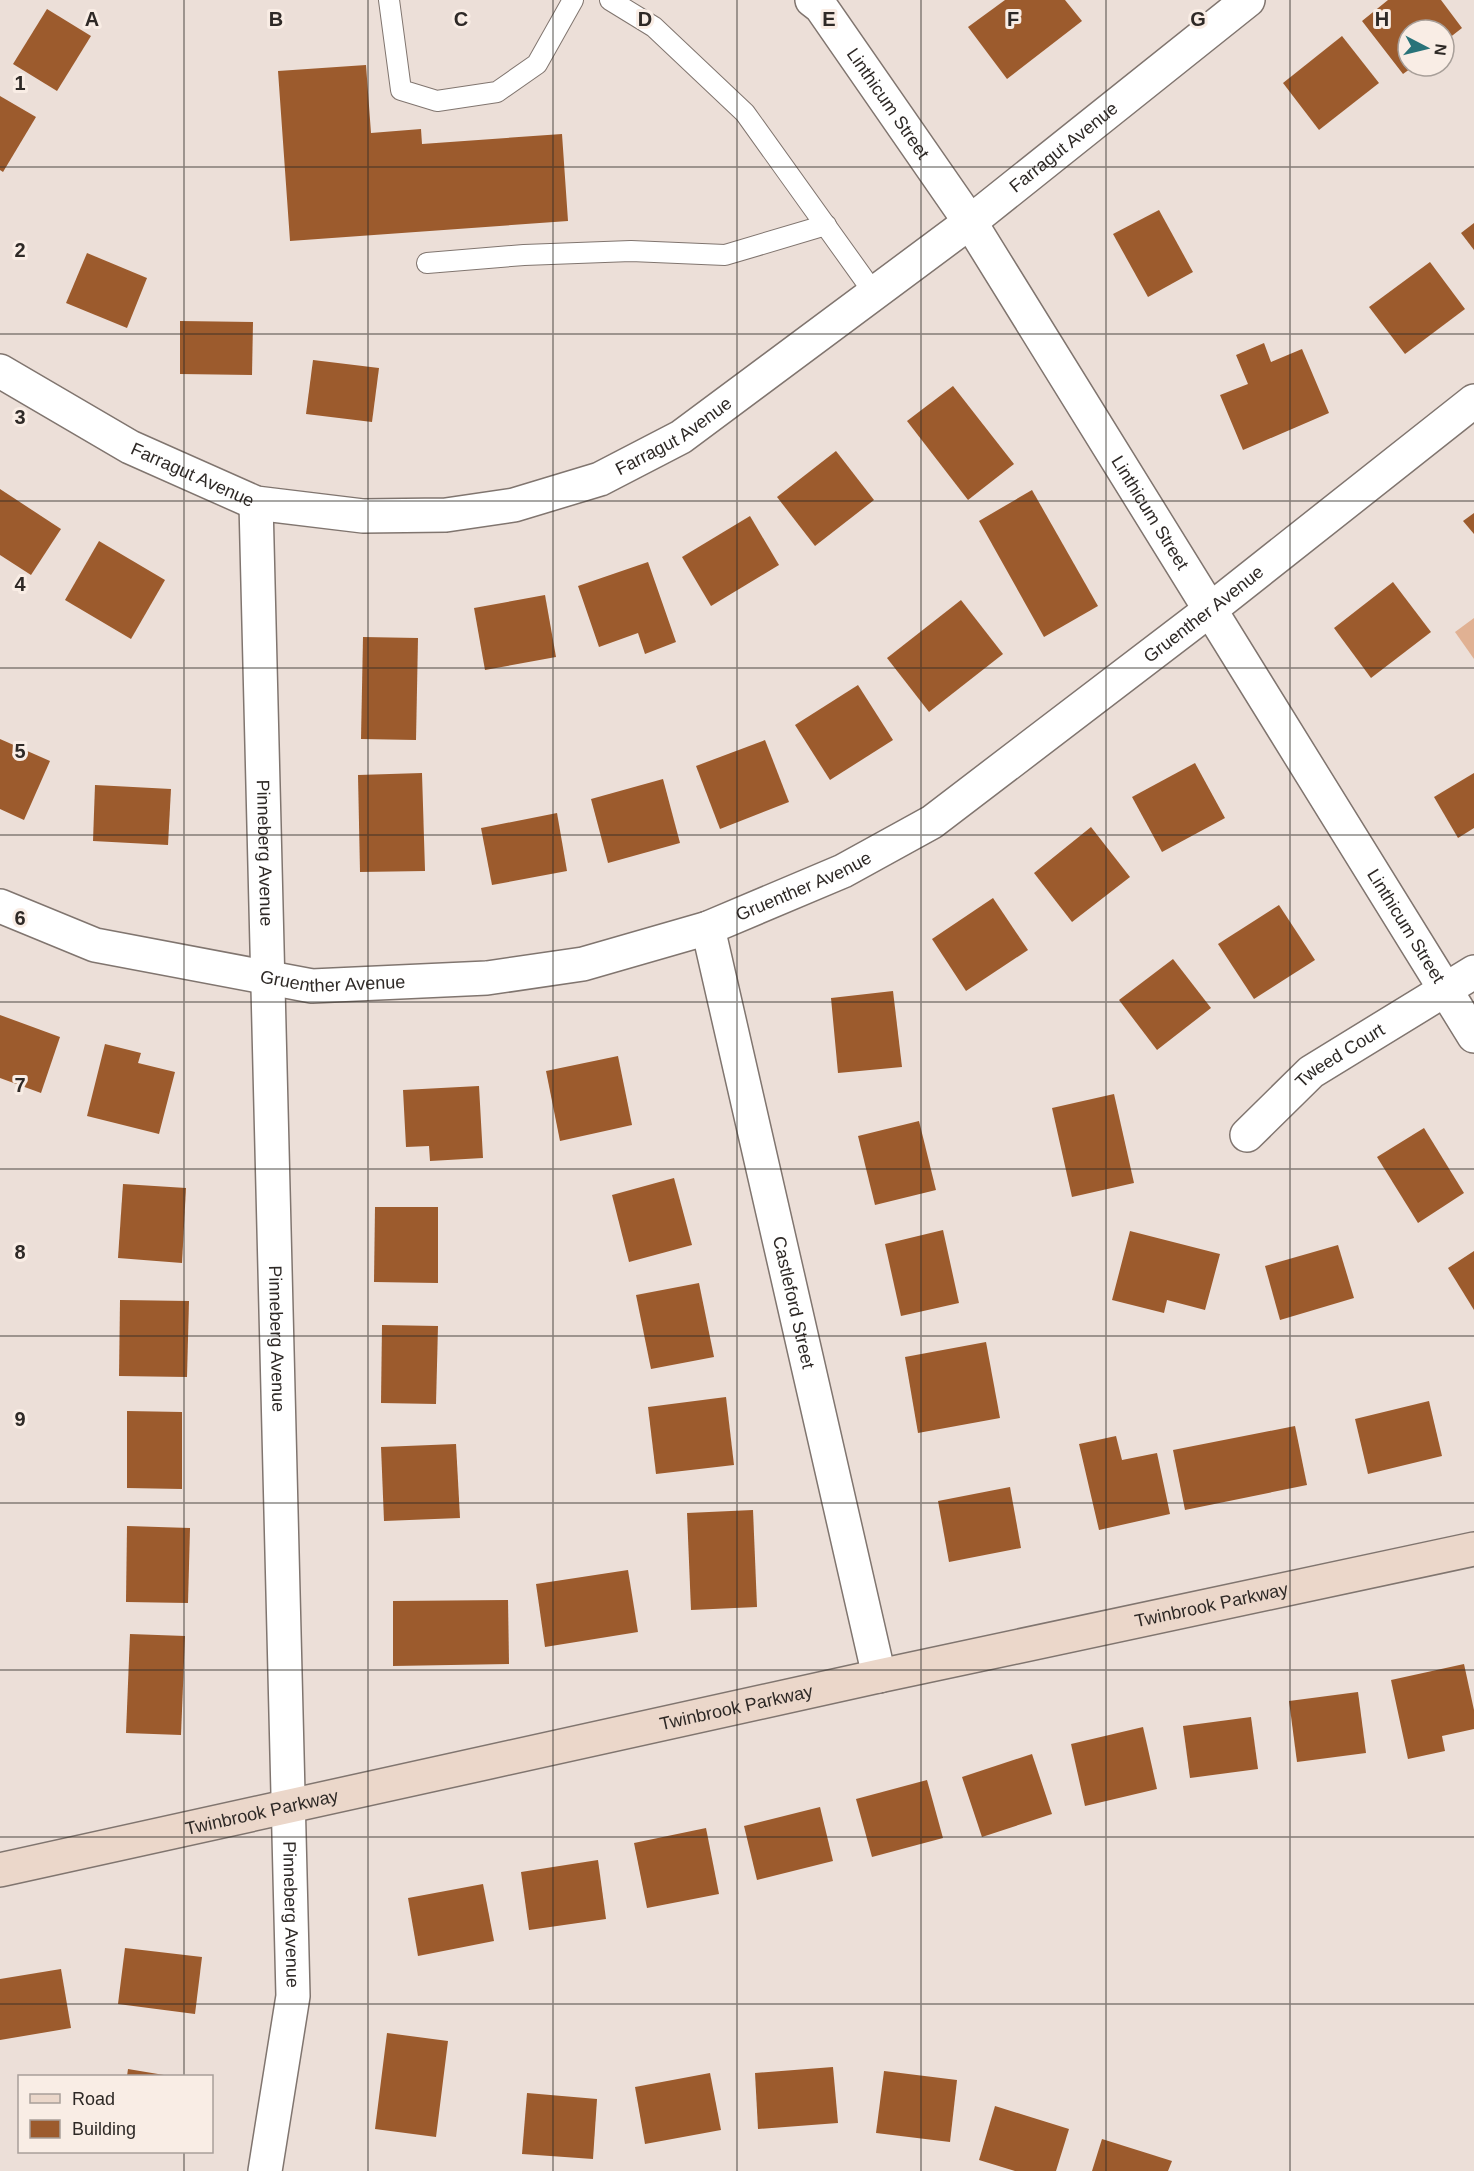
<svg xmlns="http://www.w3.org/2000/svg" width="1474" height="2171" font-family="Arial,sans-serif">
<rect width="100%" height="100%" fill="#ecdfd8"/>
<polygon fill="#e0b193" points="1474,618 1474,659 1455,632"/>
<g fill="#9c5b2d">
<polygon points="1005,0 1065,0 1082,21 1007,79 968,27"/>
<polygon points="1388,0 1441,0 1462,28 1444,42 1444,30 1408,30 1408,66 1414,66 1403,74 1362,21"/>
<polygon points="47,9 91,36 57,91 13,64"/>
<polygon points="1342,36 1379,83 1319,130 1283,83"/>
<polygon points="366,65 371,133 421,129 422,144 562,134 568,221 290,241 278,71"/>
<polygon points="0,96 36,117 3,172 0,170"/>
<polygon points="1159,210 1193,272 1148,297 1113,234"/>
<polygon points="1474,223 1474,250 1461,233"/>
<polygon points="87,253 147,278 127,328 66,303"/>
<polygon points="1430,262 1465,309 1405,354 1369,307"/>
<polygon points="180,321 253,322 252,375 180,374"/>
<polygon points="1264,343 1271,362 1302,349 1329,413 1243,450 1220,395 1248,384 1236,355"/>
<polygon points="313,360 379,368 372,422 306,414"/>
<polygon points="953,386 1014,464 968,500 907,421"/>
<polygon points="836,451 874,500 815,546 777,497"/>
<polygon points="0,489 61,529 31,575 0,555"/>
<polygon points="1032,490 1098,606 1044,637 979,521"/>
<polygon points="1474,513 1474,534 1463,521"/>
<polygon points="750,516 779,565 711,606 682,557"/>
<polygon points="99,541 165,580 131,639 65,600"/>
<polygon points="648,562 676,642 645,654 638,633 599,647 578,586"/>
<polygon points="1393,582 1431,632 1371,678 1334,628"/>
<polygon points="545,595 556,657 485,670 474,608"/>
<polygon points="961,600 1003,654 929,712 887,658"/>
<polygon points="363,637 418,638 416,740 361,739"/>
<polygon points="858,685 893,740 830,780 795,725"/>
<polygon points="0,739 50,761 24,820 0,809"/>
<polygon points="765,740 789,802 720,829 696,766"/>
<polygon points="1195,763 1225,818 1162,852 1132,797"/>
<polygon points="422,773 425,871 360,872 358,775"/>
<polygon points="1474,773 1474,828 1458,838 1434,797"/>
<polygon points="663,779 680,843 608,863 591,799"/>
<polygon points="95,785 171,789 168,845 93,841"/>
<polygon points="557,813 567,871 492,885 481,828"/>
<polygon points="1091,827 1130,877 1072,922 1034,873"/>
<polygon points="993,898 1028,950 966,991 932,939"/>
<polygon points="1279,905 1315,960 1254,999 1218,944"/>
<polygon points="1173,959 1211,1008 1157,1050 1119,1000"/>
<polygon points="893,991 902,1067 838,1073 831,998"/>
<polygon points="0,1015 60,1037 41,1093 0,1078"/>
<polygon points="105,1044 141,1053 138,1063 175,1072 159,1134 87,1116"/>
<polygon points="618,1056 632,1125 560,1141 546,1071"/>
<polygon points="479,1086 483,1158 430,1161 429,1146 406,1147 403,1090"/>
<polygon points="1114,1094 1134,1183 1072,1197 1052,1108"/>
<polygon points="919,1121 936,1190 875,1205 858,1136"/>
<polygon points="1424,1128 1464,1193 1418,1223 1377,1157"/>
<polygon points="674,1178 692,1245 629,1262 612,1195"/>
<polygon points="123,1184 186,1188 182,1263 118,1258"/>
<polygon points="375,1207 438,1207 438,1283 374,1282"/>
<polygon points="943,1230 959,1303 901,1316 885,1244"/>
<polygon points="1130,1231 1220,1254 1205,1310 1167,1300 1164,1313 1112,1300"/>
<polygon points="1338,1245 1354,1298 1280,1320 1265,1266"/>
<polygon points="1474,1251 1474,1310 1448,1268"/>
<polygon points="699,1283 714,1357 651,1369 636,1295"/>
<polygon points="120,1300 189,1301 187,1377 119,1376"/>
<polygon points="382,1325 438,1326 436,1404 381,1403"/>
<polygon points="986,1342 1000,1418 918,1433 905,1357"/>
<polygon points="726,1397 734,1465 656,1474 648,1407"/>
<polygon points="1429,1401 1442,1456 1368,1474 1355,1419"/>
<polygon points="127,1411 182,1412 182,1489 127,1488"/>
<polygon points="1295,1426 1307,1485 1185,1510 1173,1450"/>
<polygon points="1116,1436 1122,1460 1157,1453 1170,1514 1099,1530 1079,1444"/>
<polygon points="456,1444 460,1518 384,1521 381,1447"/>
<polygon points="1010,1487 1021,1548 949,1562 938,1501"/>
<polygon points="753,1510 757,1607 691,1610 687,1513"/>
<polygon points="127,1526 190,1528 188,1603 126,1602"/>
<polygon points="628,1570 638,1632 545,1647 536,1584"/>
<polygon points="508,1600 509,1664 393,1666 393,1601"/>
<polygon points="130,1634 185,1636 181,1735 126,1733"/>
<polygon points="1464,1664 1474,1710 1474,1729 1442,1736 1445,1751 1408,1759 1391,1680"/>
<polygon points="1358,1692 1366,1753 1297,1762 1289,1701"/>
<polygon points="1251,1717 1258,1769 1190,1778 1183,1726"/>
<polygon points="1143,1727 1157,1789 1085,1806 1071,1744"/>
<polygon points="1032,1754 1052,1814 982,1837 962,1777"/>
<polygon points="927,1780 943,1838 872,1857 856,1799"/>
<polygon points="820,1807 833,1861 757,1880 744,1826"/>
<polygon points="706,1828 719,1894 647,1908 634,1843"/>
<polygon points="598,1860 606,1919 529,1930 521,1872"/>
<polygon points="483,1884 494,1941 418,1956 408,1898"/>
<polygon points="125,1948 202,1957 195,2014 118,2004"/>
<polygon points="61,1969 71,2028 0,2040 0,1979"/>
<polygon points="387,2033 448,2041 436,2137 375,2129"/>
<polygon points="833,2067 838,2123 758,2129 755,2073"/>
<polygon points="128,2069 164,2075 164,2076 127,2076"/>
<polygon points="884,2071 957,2080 950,2142 876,2133"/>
<polygon points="710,2073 721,2130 645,2144 635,2087"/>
<polygon points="527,2093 597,2099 593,2159 522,2154"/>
<polygon points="995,2106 1069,2129 1056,2171 1015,2171 979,2160"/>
<polygon points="1102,2139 1172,2161 1168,2171 1092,2171"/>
</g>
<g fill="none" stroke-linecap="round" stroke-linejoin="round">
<defs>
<g id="lane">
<polyline points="389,0 401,90 437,101 497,92 537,64 573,0"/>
<polyline points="610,0 654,27 745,113 874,293"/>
<polyline points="427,263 524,255 631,251 725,255 826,225"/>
</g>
<g id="street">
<path id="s1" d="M812 0 821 7 970 222 1474 1036"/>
<path id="s2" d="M0 371 130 447 256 503 363 516 446 515 514 505 600 479 681 437 970 222 1248 0"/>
<path id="s3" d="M256 503 293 1996 265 2171"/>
<path id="s4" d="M0 906 95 945 312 986 487 978 583 964 708 928 843 871 932 822 1211 609 1474 401"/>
<path id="s5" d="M708 928 879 1676"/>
<path id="s6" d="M1247 1135 1311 1072 1474 972"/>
</g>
<g id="secondary">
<path id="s7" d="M0 1870 879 1676 1474 1549"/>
</g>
</defs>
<use href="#lane" stroke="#80756f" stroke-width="22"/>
<use href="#street" stroke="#80756f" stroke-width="36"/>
<use href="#secondary" stroke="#80756f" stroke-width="36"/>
<use href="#lane" stroke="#fff" stroke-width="20"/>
<use href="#street" stroke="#fff" stroke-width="33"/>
<use href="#secondary" stroke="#ebd7ca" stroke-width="33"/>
</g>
<path fill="none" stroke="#2e2926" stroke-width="1.5" stroke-opacity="0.55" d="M184 0V2076M368 0V2171M553 0V2171M737 0V2171M921 0V2171M1106 0V2171M1290 0V2171M0 167H1474M0 334H1474M0 501H1474M0 668H1474M0 835H1474M0 1002H1474M0 1169H1474M0 1336H1474M0 1503H1474M0 1670H1474M0 1837H1474M0 2004H1474M184 2152V2171"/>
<g text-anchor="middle" stroke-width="6" stroke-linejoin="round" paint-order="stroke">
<g font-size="18" fill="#2e2926" stroke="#f9ede5">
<text dy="6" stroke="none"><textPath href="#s1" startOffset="129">Linthicum Street</textPath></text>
<text dy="6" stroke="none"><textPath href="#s2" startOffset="1209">Farragut Avenue</textPath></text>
<text dy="6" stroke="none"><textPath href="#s2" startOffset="723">Farragut Avenue</textPath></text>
<text dy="6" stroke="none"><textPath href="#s2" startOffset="219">Farragut Avenue</textPath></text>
<text dy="6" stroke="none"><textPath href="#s1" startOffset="615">Linthicum Street</textPath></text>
<text dy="6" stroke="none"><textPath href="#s4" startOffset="1316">Gruenther Avenue</textPath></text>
<text dy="6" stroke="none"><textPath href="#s3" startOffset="350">Pinneberg Avenue</textPath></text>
<text dy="6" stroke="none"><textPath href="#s4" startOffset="830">Gruenther Avenue</textPath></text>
<text dy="6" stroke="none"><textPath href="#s1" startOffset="1101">Linthicum Street</textPath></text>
<text dy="6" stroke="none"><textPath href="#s4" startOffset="344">Gruenther Avenue</textPath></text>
<text dy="6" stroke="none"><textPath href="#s6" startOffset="123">Tweed Court</textPath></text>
<text dy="6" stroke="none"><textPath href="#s5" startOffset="384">Castleford Street</textPath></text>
<text dy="6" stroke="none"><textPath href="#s3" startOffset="836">Pinneberg Avenue</textPath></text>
<text dy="6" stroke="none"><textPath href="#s7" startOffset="1240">Twinbrook Parkway</textPath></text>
<text dy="6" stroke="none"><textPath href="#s7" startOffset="754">Twinbrook Parkway</textPath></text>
<text dy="6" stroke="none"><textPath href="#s7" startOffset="268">Twinbrook Parkway</textPath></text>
<text dy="6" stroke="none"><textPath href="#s3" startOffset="1412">Pinneberg Avenue</textPath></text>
</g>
</g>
<g font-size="20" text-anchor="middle" font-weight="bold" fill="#2e2926" stroke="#f9ede5" stroke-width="6" stroke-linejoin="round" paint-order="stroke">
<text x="92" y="26">A</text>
<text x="276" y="26">B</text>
<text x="461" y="26">C</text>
<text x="645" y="26">D</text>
<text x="829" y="26">E</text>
<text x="1013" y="26">F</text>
<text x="1198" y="26">G</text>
<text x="1382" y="26">H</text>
<text x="20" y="90">1</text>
<text x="20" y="257">2</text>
<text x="20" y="424">3</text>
<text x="20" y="591">4</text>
<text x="20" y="758">5</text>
<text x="20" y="925">6</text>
<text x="20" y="1092">7</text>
<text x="20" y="1259">8</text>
<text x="20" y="1426">9</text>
</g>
<rect x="18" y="2075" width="195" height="78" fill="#f9ede5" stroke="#a89f99" stroke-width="1.5"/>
<rect x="30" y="2094" width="30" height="9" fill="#ebd7ca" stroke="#a89f99" stroke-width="1.5"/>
<text x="72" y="2105" font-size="18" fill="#2e2926">Road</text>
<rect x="30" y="2120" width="30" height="18" fill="#9c5b2d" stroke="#a89f99" stroke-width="1.5"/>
<text x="72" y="2135" font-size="18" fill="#2e2926">Building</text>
<g transform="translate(1426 48) rotate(97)"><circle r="28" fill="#f9ede5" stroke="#a89f99" stroke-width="1.5"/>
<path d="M0-4.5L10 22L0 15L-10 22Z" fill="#297379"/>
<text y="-9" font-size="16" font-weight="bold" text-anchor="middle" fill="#2e2926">N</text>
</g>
</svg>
